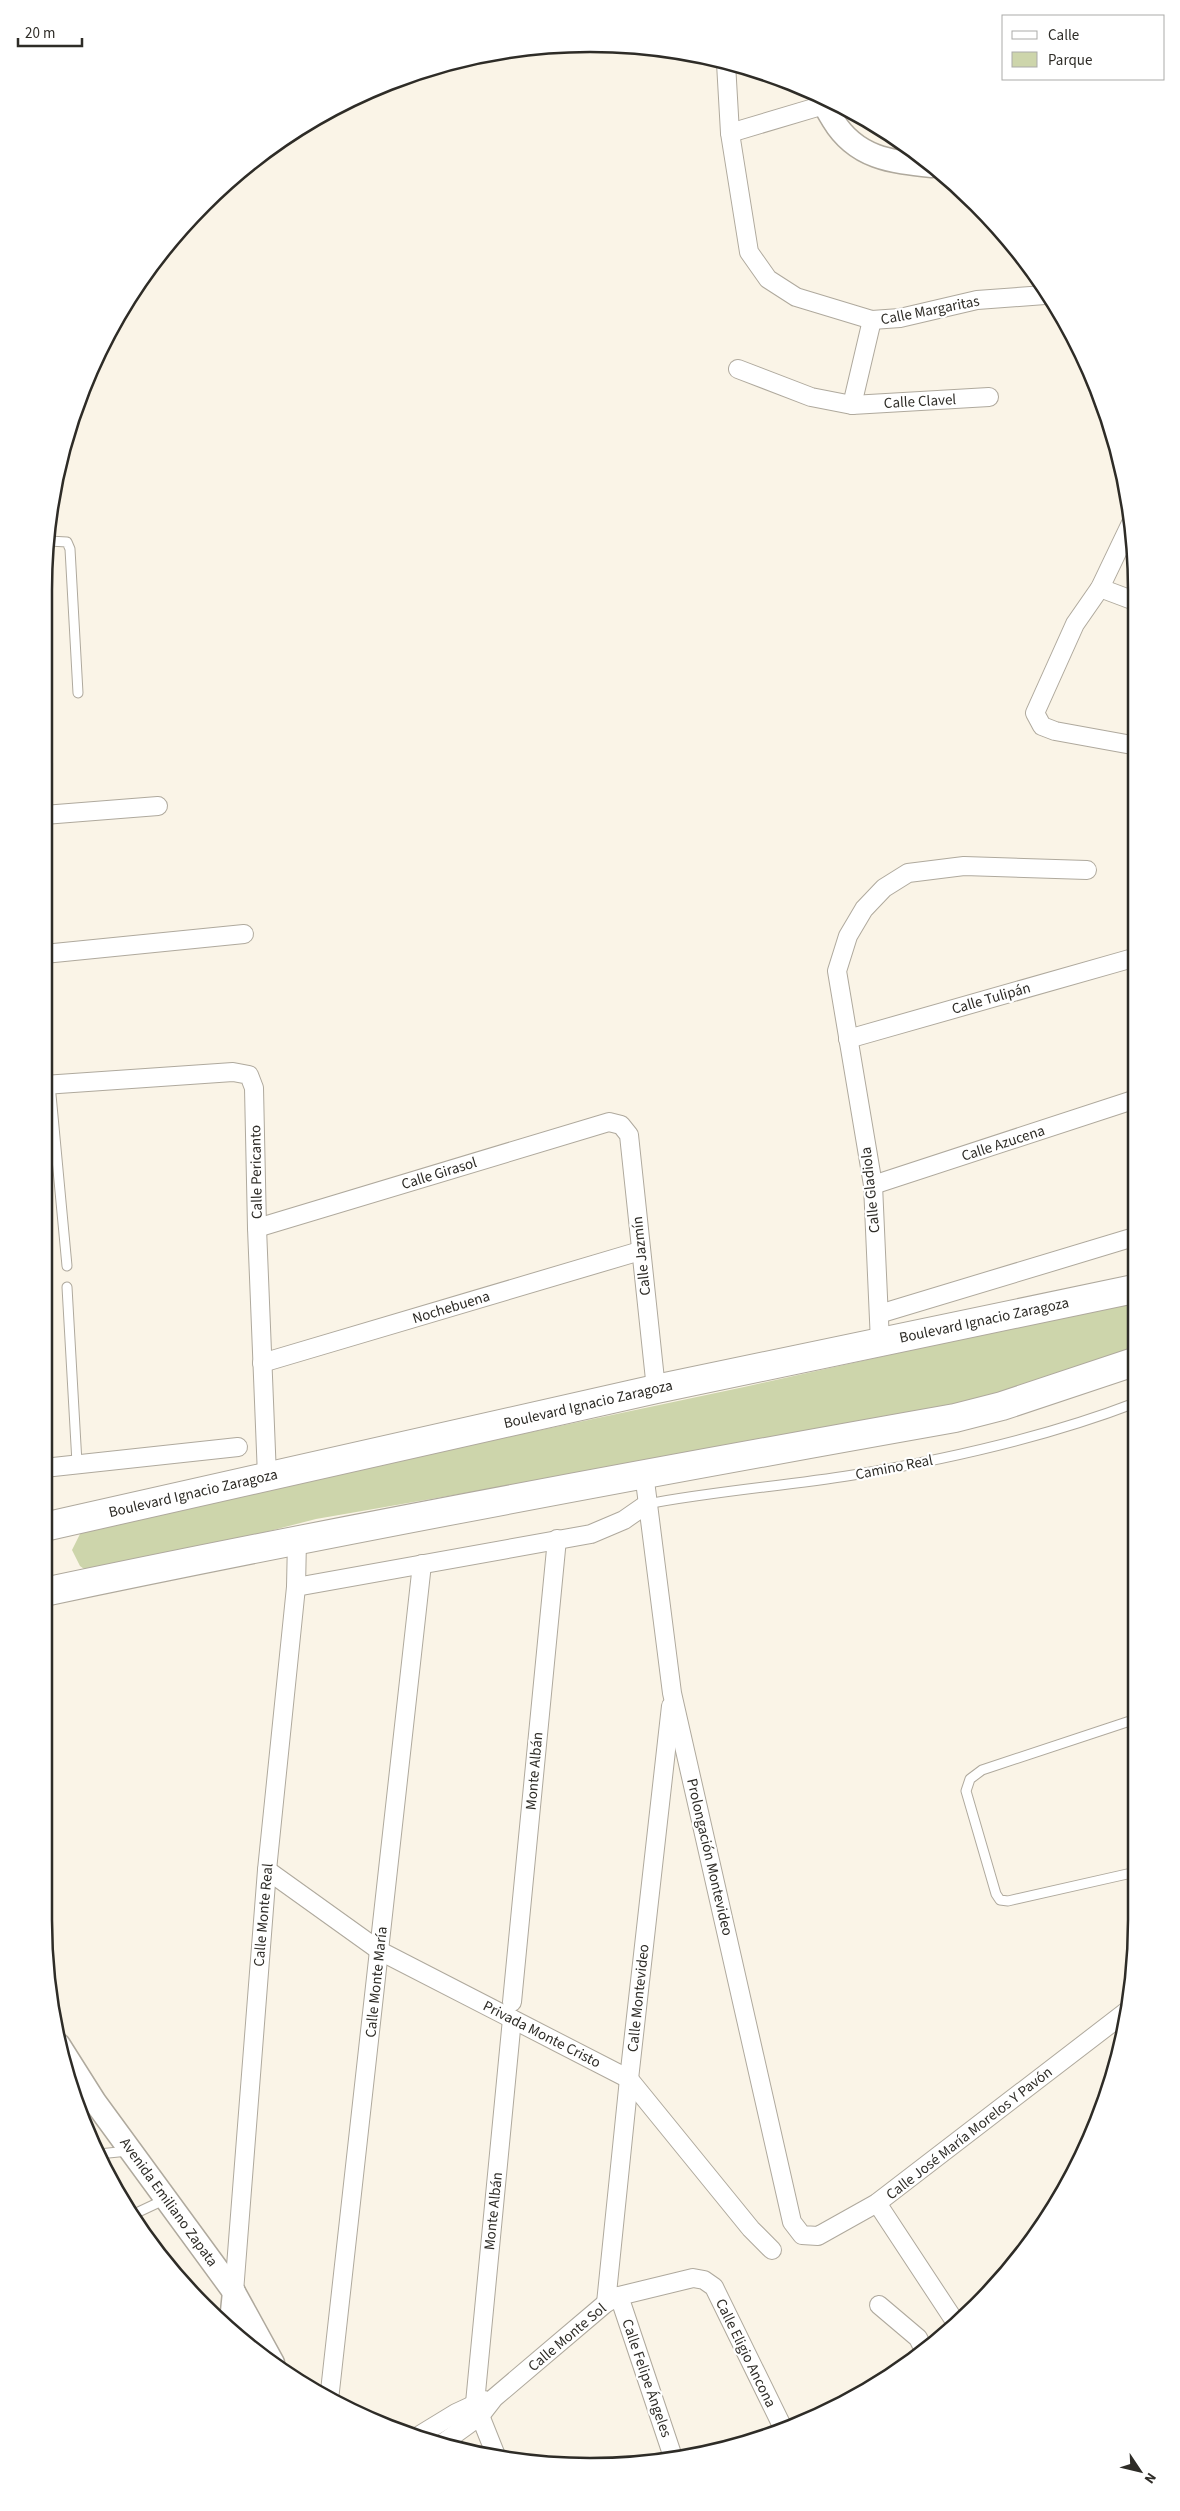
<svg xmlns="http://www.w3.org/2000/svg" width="1180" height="2511" font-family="'Source Sans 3',sans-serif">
<rect width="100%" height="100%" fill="#faf4e7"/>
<polygon fill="#cdd5ab" points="1134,1301 1134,1358 1023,1396 316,1519 94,1576 80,1566 72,1550 82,1530 94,1525 744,1387"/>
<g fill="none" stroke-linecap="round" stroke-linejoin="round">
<defs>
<g id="service">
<polyline points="49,541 67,542 70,549 78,693"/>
<polyline points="50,1084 67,1266"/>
<polyline points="67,1287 77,1463"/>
<path d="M647 1504C715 1491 785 1486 853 1475 949 1459 1044 1438 1135 1403"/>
<polyline points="1136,1719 982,1770 970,1779 966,1791 996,1894 1000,1900 1008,1901 1136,1872"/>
<polyline points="99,2154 128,2151"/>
<polyline points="132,2215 166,2199"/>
</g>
<g id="minor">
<polyline points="726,63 730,133 749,252 768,279 796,297 872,320 900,318 977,300 1045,295"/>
<polyline points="730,133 824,105"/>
<polyline points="738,369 811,397 852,405 989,397"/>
<polyline points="852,405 872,320"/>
<polyline points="1132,521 1100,588 1075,624 1035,713 1042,726 1055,731 1132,745"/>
<polyline points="1100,588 1132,600"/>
<polyline points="44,815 158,806"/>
<polyline points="44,954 244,934"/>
<polyline points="848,1039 1133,958"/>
<polyline points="44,1085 233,1072 249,1075 254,1088 257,1228 267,1476"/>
<polyline points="873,1185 1133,1100"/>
<polyline points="257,1228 609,1122 621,1125 629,1135 656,1389"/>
<polyline points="879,1314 1134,1237"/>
<polyline points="880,1342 873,1185 837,971 848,936 864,909 884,888 908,873 964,866 1087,870"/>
<polyline points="262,1363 640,1251"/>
<polyline points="44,1468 238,1447"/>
<polyline points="644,1473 672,1693 792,2222 802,2235 818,2236 877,2203 1127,2011"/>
<polyline points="296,1587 591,1534 624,1520 647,1504"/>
<polyline points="267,1870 380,1951 629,2079 751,2229 772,2250"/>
<polyline points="512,2002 557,1539"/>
<polyline points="877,2203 956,2323"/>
<polyline points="234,2292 267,1870 296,1587 297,1540"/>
<polyline points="619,2296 674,2460"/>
<polyline points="606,2303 629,2079 671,1706"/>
<polyline points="879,2305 918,2338 925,2352"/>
<polyline points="329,2400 422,1564"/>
<polyline points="415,2438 456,2413 484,2400"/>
<polyline points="440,2445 480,2416 494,2398 606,2303 619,2296 693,2278 704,2280 714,2287 784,2430"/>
<polyline points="497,2458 475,2403 512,2019"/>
</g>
<g id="tertiary">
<path d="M823 99C824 107 829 113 833 120 856 158 891 162 932 166"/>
<polyline points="59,2045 95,2102 234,2292 273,2363"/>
<polyline points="230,2331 234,2292"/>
</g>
<g id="primary">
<polyline points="44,1527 656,1389 1134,1289"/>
<path d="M44 1592C347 1528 651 1472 955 1418L1002 1406 1134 1362"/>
</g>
</defs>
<use href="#service" stroke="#afa99d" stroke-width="11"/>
<use href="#minor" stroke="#afa99d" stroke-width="20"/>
<use href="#tertiary" stroke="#afa99d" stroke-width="25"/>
<use href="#primary" stroke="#afa99d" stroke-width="30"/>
<use href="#service" stroke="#fff" stroke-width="9"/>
<use href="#minor" stroke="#fff" stroke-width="18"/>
<use href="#tertiary" stroke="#fff" stroke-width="22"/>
<use href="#primary" stroke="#fff" stroke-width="28"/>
</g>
<g text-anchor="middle" stroke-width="4.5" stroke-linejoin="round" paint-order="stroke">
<g font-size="15" fill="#2e2c27" stroke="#fff">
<text transform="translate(930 310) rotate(-11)" y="5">Calle Margaritas</text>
<text transform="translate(920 401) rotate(-3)" y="5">Calle Clavel</text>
<text transform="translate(991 998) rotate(-16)" y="5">Calle Tulipán</text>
<text transform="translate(1003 1143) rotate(-18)" y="5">Calle Azucena</text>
<text transform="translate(256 1172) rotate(-91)" y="5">Calle Pericanto</text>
<text transform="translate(439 1173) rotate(-17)" y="5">Calle Girasol</text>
<text transform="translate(870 1190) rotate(-96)" y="5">Calle Gladiola</text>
<text transform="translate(641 1256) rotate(-96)" y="5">Calle Jazmín</text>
<text transform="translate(451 1307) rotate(-17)" y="5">Nochebuena</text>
<text transform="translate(984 1320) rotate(-12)" y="5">Boulevard Ignacio Zaragoza</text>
<text transform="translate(588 1404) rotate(-13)" y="5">Boulevard Ignacio Zaragoza</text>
<text transform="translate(894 1467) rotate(-11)" y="5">Camino Real</text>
<text transform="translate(193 1493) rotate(-13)" y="5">Boulevard Ignacio Zaragoza</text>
<text transform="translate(534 1771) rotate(-85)" y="5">Monte Albán</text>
<text transform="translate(710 1857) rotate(77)" y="5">Prolongación Montevideo</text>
<text transform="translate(263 1915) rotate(-85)" y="5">Calle Monte Real</text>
<text transform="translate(376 1982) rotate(-84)" y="5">Calle Monte María</text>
<text transform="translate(638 1998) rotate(-84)" y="5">Calle Montevideo</text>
<text transform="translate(542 2034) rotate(27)" y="5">Privada Monte Cristo</text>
<text transform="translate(969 2133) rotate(-38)" y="5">Calle José María Morelos Y Pavón</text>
<text transform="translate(169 2202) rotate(54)" y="5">Avenida Emiliano Zapata</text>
<text transform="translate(493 2211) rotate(-84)" y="5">Monte Albán</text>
<text transform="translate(567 2337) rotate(-40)" y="5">Calle Monte Sol</text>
<text transform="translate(746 2353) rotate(64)" y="5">Calle Eligio Ancona</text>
<text transform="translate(647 2378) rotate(71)" y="5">Calle Felipe Ángeles</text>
</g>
</g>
<path d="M0 0H1180V2511H0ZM590 52H590A538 538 0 0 1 1128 590V1920A538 538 0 0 1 590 2458H590A538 538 0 0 1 52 1920V590A538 538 0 0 1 590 52Z" fill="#fff" fill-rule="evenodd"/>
<path fill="none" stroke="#2e2c27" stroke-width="2.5" d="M590 52H590A538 538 0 0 1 1128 590V1920A538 538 0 0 1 590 2458H590A538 538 0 0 1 52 1920V590A538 538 0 0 1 590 52Z"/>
<rect x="1002" y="15" width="162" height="65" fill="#ffffff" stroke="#ababa9"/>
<rect x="1012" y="31" width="25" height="8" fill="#ffffff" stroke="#ababa9"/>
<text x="1048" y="40" font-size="15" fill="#2e2c27">Calle</text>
<rect x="1012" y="52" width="25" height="15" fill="#cdd5ab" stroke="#ababa9"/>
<text x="1048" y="65" font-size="15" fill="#2e2c27">Parque</text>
<g transform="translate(1140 2471) rotate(125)" stroke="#ffffff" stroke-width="4" paint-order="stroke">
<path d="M0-4L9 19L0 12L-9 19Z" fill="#2e2c27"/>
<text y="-8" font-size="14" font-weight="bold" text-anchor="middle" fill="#2e2c27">N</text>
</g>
<path d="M18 38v8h64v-8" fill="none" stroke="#2e2c27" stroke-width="2.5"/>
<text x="25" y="38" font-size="15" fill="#2e2c27" stroke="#ffffff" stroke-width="4" paint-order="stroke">20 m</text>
</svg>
